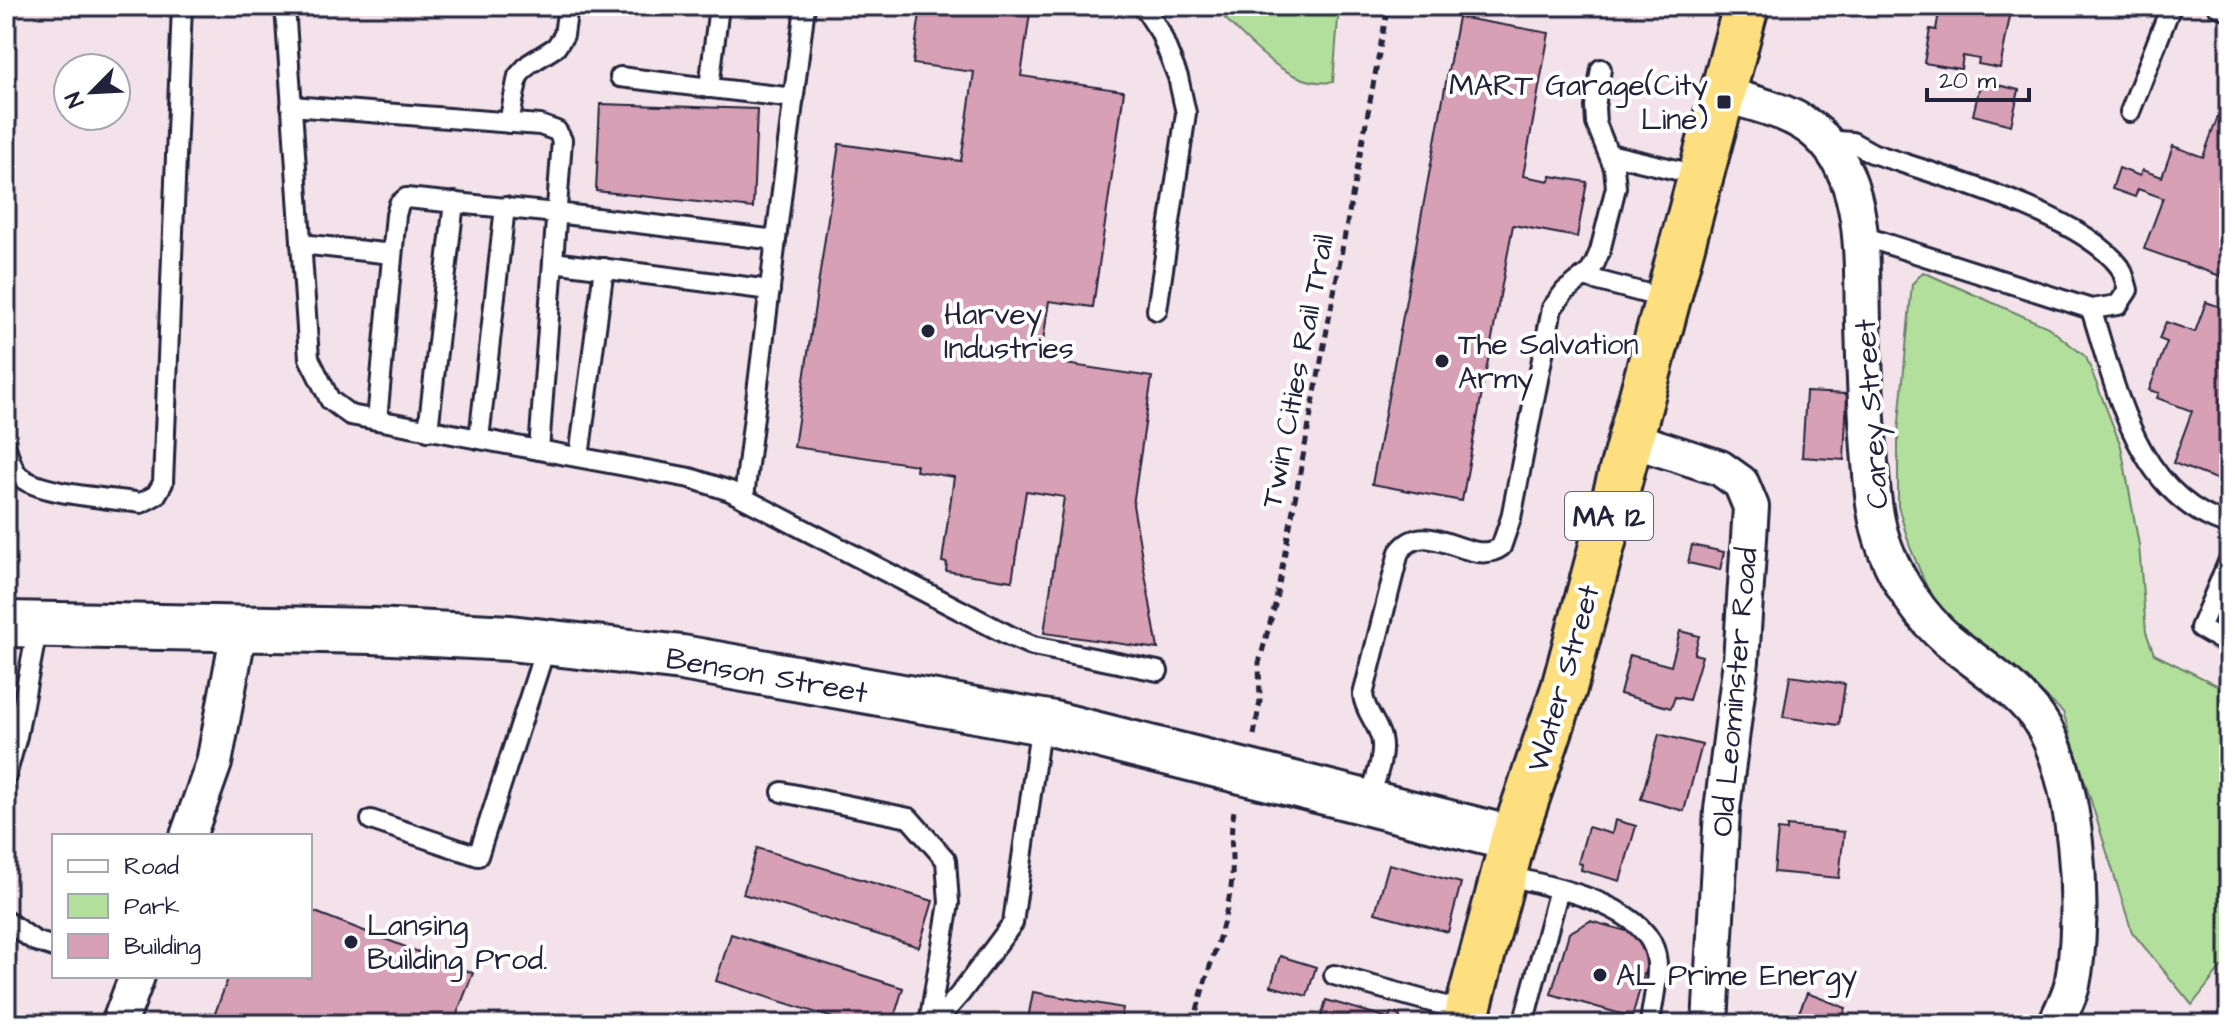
<svg xmlns="http://www.w3.org/2000/svg" width="2235" height="1030" font-family="'Architects Daughter',sans-serif">
<rect width="100%" height="100%" fill="#f3e2e9"/>
<filter id="ink" filterUnits="userSpaceOnUse"><feTurbulence type="fractalNoise" baseFrequency=".0125" numOctaves="2"/><feDisplacementMap in="SourceGraphic" scale="16" xChannelSelector="R" yChannelSelector="G"/><feConvolveMatrix kernelMatrix="1 2 1 2 8 2 1 2 1" color-interpolation-filters="sRGB"/></filter>
<g filter="url(#ink)">
<g fill="#b3df9c" stroke="#6a806c" stroke-width="2">
<path d="M1213 6H1339L1333 82C1285 88 1244 37 1213 6Z"/>
<polygon points="1923,272 2048,327 2086,357 2121,446 2139,545 2146,632 2154,654 2229,691 2229,963 2220,969 2192,1005 2132,932 2063,712 2030,682 1969,640 1933,602 1910,547 1898,506 1898,433 1912,284"/>
</g>
<g fill="#d7a0b5" stroke="#22223b" stroke-width="2">
<polygon points="921,6 1031,6 1021,76 1124,91 1093,307 1049,301 1041,355 1066,359 1065,364 1152,377 1133,505 1158,649 1044,633 1064,497 1026,491 1012,581 946,571 947,563 942,562 954,477 916,471 917,465 794,447 839,144 961,161 974,72 913,64"/>
<polygon points="1940,6 1965,9 1965,6 2012,6 2000,68 1978,64 1979,59 1963,56 1961,69 1924,63 1930,29 1936,30"/>
<polygon points="1458,17 1549,33 1523,176 1550,181 1551,176 1587,182 1577,237 1513,225 1462,501 1372,484"/>
<polygon points="1981,81 2019,90 2011,125 1973,115"/>
<polygon points="2229,86 2229,279 2144,249 2163,198 2138,189 2135,197 2112,189 2119,168 2140,176 2142,170 2162,177 2173,146 2203,157"/>
<polygon points="600,104 757,109 753,208 596,191"/>
<polygon points="2206,302 2229,310 2229,484 2173,463 2192,411 2157,398 2159,393 2149,390 2167,342 2159,339 2166,322 2195,332"/>
<polygon points="1806,392 1847,394 1844,460 1802,457"/>
<polygon points="1692,545 1724,552 1720,570 1688,563"/>
<polygon points="1680,631 1699,636 1694,654 1702,656 1689,700 1675,697 1671,708 1620,694 1630,655 1671,666"/>
<polygon points="1790,676 1845,684 1839,725 1783,717"/>
<polygon points="1659,734 1702,745 1684,811 1641,799"/>
<polygon points="1615,820 1636,826 1620,881 1581,870 1582,864 1578,863 1588,827 1612,834"/>
<polygon points="1787,826 1844,832 1839,878 1774,872 1778,830 1787,831"/>
<polygon points="757,848 933,901 919,947 743,894"/>
<polygon points="1389,864 1461,883 1448,932 1375,913"/>
<polygon points="310,910 473,973 453,1024 211,1024 229,976 310,976"/>
<polygon points="1590,921 1634,933 1649,957 1632,1017 1551,994 1569,933"/>
<polygon points="731,934 903,988 892,1024 852,1024 716,981"/>
<polygon points="1280,956 1316,967 1307,996 1271,986"/>
<polygon points="1033,992 1123,1008 1120,1024 1027,1024"/>
<polygon points="1807,993 1846,1008 1842,1018 1857,1024 1794,1024"/>
<polygon points="1326,1000 1389,1018 1391,1013 1400,1016 1399,1022 1405,1024 1319,1024"/>
</g>
<g fill="none" stroke-linecap="round" stroke-linejoin="round">
<defs>
<g id="service">
<polyline points="285,6 309,358 330,400 350,415 690,478 730,491 1012,637 1033,646 1158,671"/>
<polyline points="1143,6 1160,32 1178,77 1186,113 1157,310"/>
<polyline points="2217,6 2229,10"/>
<polyline points="620,77 794,98"/>
<polyline points="709,88 719,6"/>
<polyline points="291,106 540,125 557,131 562,140 539,450"/>
<polyline points="2130,112 2171,6"/>
<polyline points="509,123 518,76 529,64 556,47 564,35 568,6"/>
<path d="M1823 140 1852 142 1872 153C1937 175 2080 213 2120 267 2124 274 2126 283 2128 290L2118 305 2091 309 1859 235"/>
<polyline points="1609,154 1702,176"/>
<polyline points="301,244 392,254"/>
<polyline points="553,262 770,290"/>
<polyline points="1584,277 1667,299"/>
<path d="M2091 309C2117 390 2136 496 2229 525"/>
<polyline points="377,420 396,215 399,204 406,198 556,213 776,240"/>
<polyline points="428,431 454,202"/>
<polyline points="479,439 505,207"/>
<path d="M6 447C9 457 12 469 19 476 40 495 112 498 141 503L156 495 163 483 182 6"/>
<polyline points="579,457 604,268"/>
<polyline points="744,497 805,6"/>
<polyline points="2229,560 2200,628 2229,645"/>
<polyline points="6,776 17,736 38,625"/>
<polyline points="782,792 909,818 946,860 949,903 929,1024"/>
<path d="M1368 803C1373 784 1386 757 1381 738 1377 722 1365 712 1363 695L1399 552C1427 514 1470 569 1501 547L1511 518 1552 308 1565 291 1590 272 1595 263 1600 251 1616 187 1614 168 1596 123 1595 107 1601 69"/>
<polyline points="371,820 478,856 547,643"/>
<path d="M1504 875C1547 886 1647 903 1656 956 1660 976 1652 1003 1650 1024"/>
<polyline points="6,921 35,941 54,947"/>
<polyline points="1334,975 1467,1012"/>
<polyline points="934,1024 960,994 1013,923 1041,722"/>
<polyline points="1523,1024 1559,889"/>
</g>
<g id="minor">
<path d="M1723 94C1754 104 1793 111 1818 134 1868 179 1861 262 1863 323 1864 365 1866 408 1869 450 1872 484 1873 519 1886 551 1899 584 1921 617 1948 640 1977 664 2011 684 2035 714 2079 770 2086 917 2072 985 2069 998 2061 1011 2056 1024"/>
<polyline points="1630,439 1720,468 1741,483 1751,507 1741,661 1722,810 1710,1024"/>
<polyline points="188,836 214,763 239,630"/>
<polyline points="119,1024 137,976"/>
</g>
<polyline id="secondary" points="6,624 373,631 510,638 682,658 1054,724 1513,839"/>
<polyline id="trunk" points="1464,1024 1513,839 1564,688 1746,6"/>
</defs>
<use href="#service" stroke="#22223b" stroke-width="24"/>
<use href="#minor" stroke="#22223b" stroke-width="40"/>
<use href="#secondary" stroke="#22223b" stroke-width="50"/>
<use href="#trunk" stroke="#22223b" stroke-width="50"/>
<g stroke="#22223b" stroke-width="5" stroke-dasharray="8 6" stroke-linecap="butt">
<polyline points="1254,735 1260,701 1259,663 1275,605 1388,6"/>
<path d="M1194 1024C1203 979 1223 936 1230 893 1236 865 1227 838 1235 807"/>
</g>
<use href="#service" stroke="#fff" stroke-width="18"/>
<use href="#minor" stroke="#fff" stroke-width="34"/>
<use href="#secondary" stroke="#fff" stroke-width="44"/>
<use href="#trunk" stroke="#fedf80" stroke-width="44"/>
</g>
</g>
<g fill="#22223b" stroke="#fff" stroke-width="3">
<rect x="1716" y="94" width="16" height="16" rx="4"/>
<circle cx="928" cy="331" r="8"/>
<circle cx="1442" cy="361" r="8"/>
<circle cx="351" cy="942" r="8"/>
<circle cx="1600" cy="975" r="8"/>
</g>
<g text-anchor="middle" stroke-width="8" stroke-linejoin="round" paint-order="stroke">
<rect fill="#fff" stroke="#646476" stroke-width="2" x="1565" y="492" width="88" height="48" rx="6"/>
<g font-size="28" font-weight="bold" fill="#22223b">
<text x="1609" y="526">MA 12</text>
</g>
<g font-size="30" fill="#22223b" stroke="#fff" text-anchor="start">
<text x="1708" y="95" text-anchor="end">MART Garage(City<tspan x="1708" dy="34">Line)</tspan></text>
<text x="944" y="324">Harvey<tspan x="944" dy="34">Industries</tspan></text>
<text x="1458" y="354">The Salvation<tspan x="1458" dy="34">Army</tspan></text>
<text x="367" y="935">Lansing<tspan x="367" dy="34">Building Prod.</tspan></text>
<text x="1616" y="985">AL Prime Energy</text>
</g>
<g font-size="30" fill="#22223b" stroke="#fff">
<text transform="translate(1297 371) rotate(-79)" y="10">Twin Cities Rail Trail</text>
<text transform="translate(1871 414) rotate(-94)" y="10">Carey Street</text>
<text transform="translate(767 675) rotate(10)" y="10">Benson Street</text>
<text transform="translate(1563 678) rotate(-74)" y="10">Water Street</text>
<text transform="translate(1734 692) rotate(-85)" y="10">Old Leominster Road</text>
</g>
</g>
<rect width="2235" height="1030" fill="none" stroke="#fff" stroke-width="32"/>
<rect x="16" y="16" width="2203" height="998" fill="none" stroke="#22223b" stroke-width="3" filter="url(#ink)"/>
<rect x="52" y="834" width="260" height="144" fill="#ffffff" stroke="#a7a7b1" stroke-width="2"/>
<rect x="68" y="860" width="40" height="12" fill="#ffffff" stroke="#a7a7b1" stroke-width="2"/>
<text x="124" y="874" font-size="24" fill="#22223b">Road</text>
<rect x="68" y="894" width="40" height="24" fill="#b3df9c" stroke="#a7a7b1" stroke-width="2"/>
<text x="124" y="914" font-size="24" fill="#22223b">Park</text>
<rect x="68" y="934" width="40" height="24" fill="#d7a0b5" stroke="#a7a7b1" stroke-width="2"/>
<text x="124" y="954" font-size="24" fill="#22223b">Building</text>
<g transform="translate(92 92) rotate(246)"><circle r="38" fill="#ffffff" stroke="#a7a7b1" stroke-width="2"/>
<path d="M0-6L14 30L0 20L-14 30Z" fill="#22223b"/>
<text y="-12" font-size="22" font-weight="bold" text-anchor="middle" fill="#22223b">N</text>
</g>
<path d="M1927 88v12h102v-12" fill="none" stroke="#22223b" stroke-width="4"/>
<text x="1939" y="88" font-size="24" fill="#22223b" stroke="#ffffff" stroke-width="6" paint-order="stroke">20 m</text>
</svg>
